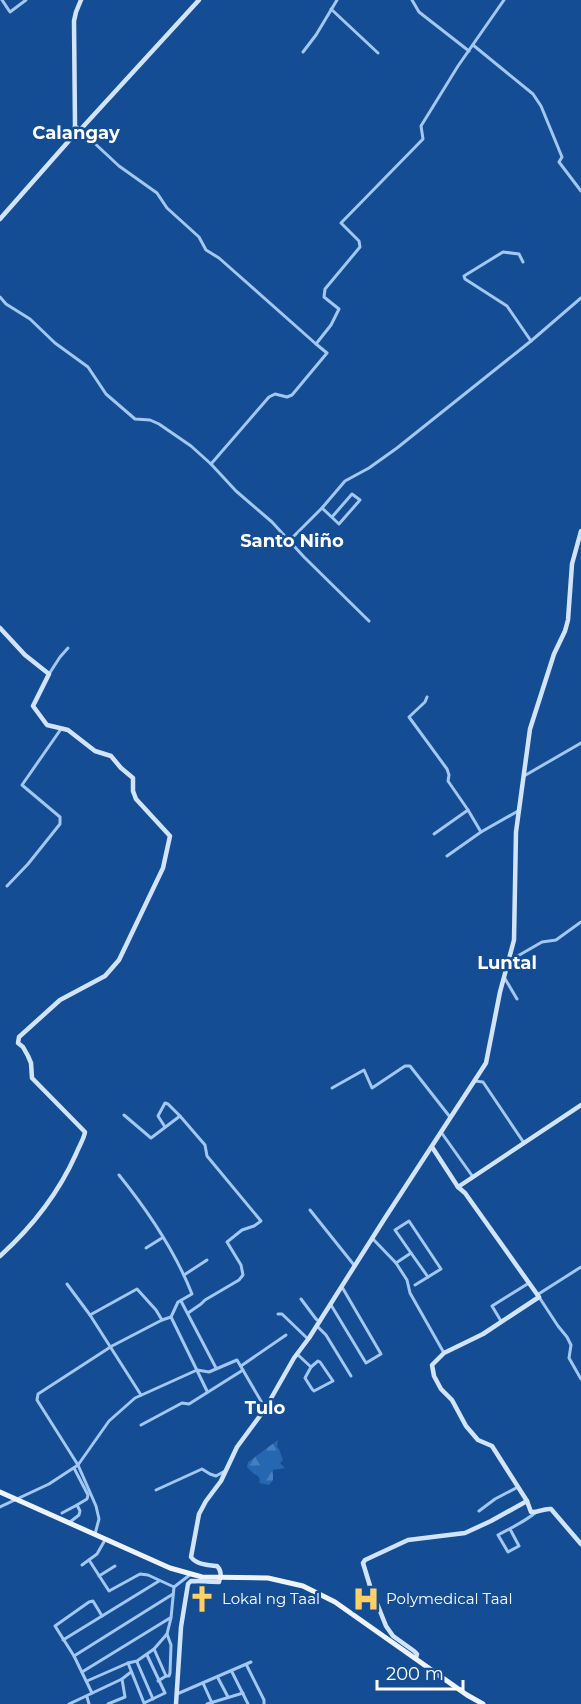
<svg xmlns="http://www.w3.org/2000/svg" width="581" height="1704" font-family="Montserrat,sans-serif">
<defs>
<pattern id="forest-firs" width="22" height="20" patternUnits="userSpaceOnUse" patternTransform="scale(1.5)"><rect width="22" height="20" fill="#2667b2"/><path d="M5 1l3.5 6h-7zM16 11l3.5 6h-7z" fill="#477ebe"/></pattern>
</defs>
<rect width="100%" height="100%" fill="#144d93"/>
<polygon fill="url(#forest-firs)" points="278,1440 277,1447 279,1449 283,1460 280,1463 285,1468 273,1470 273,1480 269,1485 259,1483 260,1480 258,1476 254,1474 247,1467 248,1462"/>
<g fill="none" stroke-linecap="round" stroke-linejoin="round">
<g stroke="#a2c7f2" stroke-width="3">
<polyline points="2,0 10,12 26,0"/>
<polyline points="412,0 419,12 469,51"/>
<polyline points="331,9 378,53"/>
<polyline points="473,45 533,94 541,106 562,157 559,162 581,191"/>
<polyline points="303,52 316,35 337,0"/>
<polyline points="75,125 119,166 157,193 167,208 199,237 206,250 219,258 316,344"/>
<polyline points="0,297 6,304 30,319 55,343 88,367 106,394 135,419 150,420 159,424 191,446 211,464 236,491 272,522 304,557 369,621"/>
<polyline points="531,341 581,298"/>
<polyline points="211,464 269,397 275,394 287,397 292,395 327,353 316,344 331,325 339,309 324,297 325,289 360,247 359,241 341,223 423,139 421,126 458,66 504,0"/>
<polyline points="322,508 339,524 360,500 352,494 332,517"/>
<polyline points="290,540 322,508 345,481 369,468 397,448 531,341 507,306 465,279 464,276 503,252 519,254 523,262"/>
<polyline points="49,674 60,657 68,648"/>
<polyline points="427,697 425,702 409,717 447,769 449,775 448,781 468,810"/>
<polyline points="524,776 581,743"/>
<polyline points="434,834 468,810 481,832"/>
<polyline points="447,856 481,832 518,811"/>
<polyline points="7,886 28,864 60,824 60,817 22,785 61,729"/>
<polyline points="509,961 542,942 556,940 581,922"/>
<polyline points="504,977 517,999"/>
<polyline points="475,1081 483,1082 524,1143"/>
<polyline points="332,1088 364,1070 372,1088 405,1066 410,1066 450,1117"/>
<polyline points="124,1115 151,1138 180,1116 205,1145 207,1156 261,1221 254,1226 242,1230 227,1242 241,1265 243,1275 239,1280 205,1300 201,1304 188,1313"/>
<polyline points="165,1127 158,1116 165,1103 168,1104 180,1116"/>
<polyline points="441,1132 473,1177"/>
<path d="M119 1175C148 1211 175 1251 192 1294L178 1302 171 1317 207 1391"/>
<polyline points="310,1210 354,1265"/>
<polyline points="372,1238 396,1263 407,1280 410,1293 444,1353"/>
<polyline points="146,1248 162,1238"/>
<polyline points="411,1253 428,1277"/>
<polyline points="396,1263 411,1253 395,1230 409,1221 441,1269 415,1285"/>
<polyline points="184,1275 207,1260"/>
<polyline points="67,1284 90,1315"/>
<polyline points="537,1295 581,1267"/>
<polyline points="539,1297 558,1326 567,1337 571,1345 569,1358 581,1379"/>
<polyline points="301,1299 316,1319 320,1322"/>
<polyline points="181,1301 216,1368"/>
<polyline points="331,1305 366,1363 381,1354 342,1287"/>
<polyline points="278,1314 282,1314 308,1339"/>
<polyline points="501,1321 492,1306 529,1283"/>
<polyline points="317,1326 326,1335 351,1376"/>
<polyline points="297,1354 311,1367"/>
<polygon points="318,1361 320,1362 333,1381 314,1391 312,1389 305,1378 311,1367"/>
<polyline points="241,1366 286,1335"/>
<polyline points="141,1395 90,1315 137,1289 156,1310 162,1320"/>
<polyline points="141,1425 182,1403 189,1404 243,1370"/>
<polyline points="74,1468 88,1495 87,1499 77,1505"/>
<polyline points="156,1490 202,1469 210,1474 216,1476 225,1471"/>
<polyline points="0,1507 49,1484 78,1465 109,1421 135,1398 197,1370 209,1372 237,1360 265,1408"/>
<polyline points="479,1511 495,1499 518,1487"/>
<polyline points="62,1513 77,1505 80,1511 79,1515 70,1522"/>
<path d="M510 1529 519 1546 508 1552 498 1535C511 1528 524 1522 535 1513"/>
<polyline points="95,1534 99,1519 96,1506 78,1465 37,1400 38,1394 112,1346 162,1320 171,1317"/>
<polyline points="89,1560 109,1591 140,1574 148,1575 174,1587"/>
<polyline points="82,1565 97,1554 105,1540"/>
<polyline points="99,1576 115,1566"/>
<polyline points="63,1640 159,1581"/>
<polyline points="154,1649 166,1676 158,1681"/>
<polyline points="74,1656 173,1594"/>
<polyline points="137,1662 153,1699"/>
<polyline points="128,1663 144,1703 165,1693 147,1655"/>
<polyline points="247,1666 264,1700 264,1704"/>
<polyline points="82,1672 170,1618"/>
<polyline points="232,1672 248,1704"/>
<polyline points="166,1676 169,1676 170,1673 171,1645 167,1634"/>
<polyline points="218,1678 228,1697"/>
<polyline points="87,1681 128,1663 137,1661 154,1649 167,1634 171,1618 174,1587 191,1574"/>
<polyline points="203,1683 212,1703"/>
<polyline points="92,1693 74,1656 55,1626 89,1602 93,1601 102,1616"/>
<polyline points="177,1694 251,1662"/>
<polyline points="87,1697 89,1704"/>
<polyline points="69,1704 122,1679 131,1672"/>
<polyline points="108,1704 125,1697 122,1679"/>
<polyline points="207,1704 243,1693"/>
</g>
<g stroke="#d1e4fc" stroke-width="4.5">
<polyline points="74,135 80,130 199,0"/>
<polyline points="0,219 74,135 75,125 74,21 76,12 81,0"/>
<path d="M0 628 25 655 49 674 33 706 47 725 68 730 95 751 111 756 121 768 133 778V791L136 799 170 836 163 868 119 960 105 976 60 1000 19 1037 18 1043 23 1047 28 1056 31 1063 32 1078 85 1132C84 1139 79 1146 76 1154 59 1192 31 1228 0 1256"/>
<polyline points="432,1147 458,1187 581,1105"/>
<path d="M458 1187 465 1193 539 1297 483 1334 444 1353 432 1365 434 1376 441 1389 452 1400 466 1426 478 1440 492 1446 527 1501 531 1512C538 1513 543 1508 551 1509L581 1544"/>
<polyline points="416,1658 417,1654 414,1651 393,1636 386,1626 370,1586 363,1563 365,1560 408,1540 465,1533 491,1521 527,1501"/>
<path d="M176 1704 181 1627 188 1584 191 1581 219 1582C221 1576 222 1571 217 1566 208 1565 197 1565 191 1557L199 1514 206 1501 221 1481 237 1447 265 1409 294 1358 309 1338 385 1218 486 1063 500 992 514 940 516 832 530 729 554 654 565 631 568 620 572 564 581 531"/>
</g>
<polyline stroke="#edf4ff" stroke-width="5" points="0,1492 170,1568 202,1577 268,1578 303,1586 335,1602 467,1695 483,1704"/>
</g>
<defs>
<symbol id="church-bare" viewBox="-9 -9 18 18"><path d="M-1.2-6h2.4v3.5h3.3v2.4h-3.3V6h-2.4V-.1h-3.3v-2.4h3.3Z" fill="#ffd063" stroke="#144d93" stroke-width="2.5" paint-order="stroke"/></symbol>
<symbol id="hospital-bare" viewBox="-9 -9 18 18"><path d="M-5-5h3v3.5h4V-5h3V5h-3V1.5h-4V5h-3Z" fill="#ffd063" stroke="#144d93" stroke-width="2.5" paint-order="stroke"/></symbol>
</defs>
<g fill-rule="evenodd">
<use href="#church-bare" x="183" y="1580" width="38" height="38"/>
<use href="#hospital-bare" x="347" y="1580" width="38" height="38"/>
</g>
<g text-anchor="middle" stroke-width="5" stroke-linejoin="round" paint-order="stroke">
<g font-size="15" fill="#fff" stroke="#144d93" text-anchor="start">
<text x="222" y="1604">Lokal ng Taal</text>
<text x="386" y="1604">Polymedical Taal</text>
</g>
<g font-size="18" font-weight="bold" fill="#fff" stroke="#144d93">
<text x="76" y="139">Calangay</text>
<text x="292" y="547">Santo Niño</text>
<text x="507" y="969">Luntal</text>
<text x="265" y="1414">Tulo</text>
</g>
</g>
<path d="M377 1680v9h86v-9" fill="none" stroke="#ffffff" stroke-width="3"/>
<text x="386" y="1680" font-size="18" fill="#ffffff" stroke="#144d93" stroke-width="4.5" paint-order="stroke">200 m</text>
</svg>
